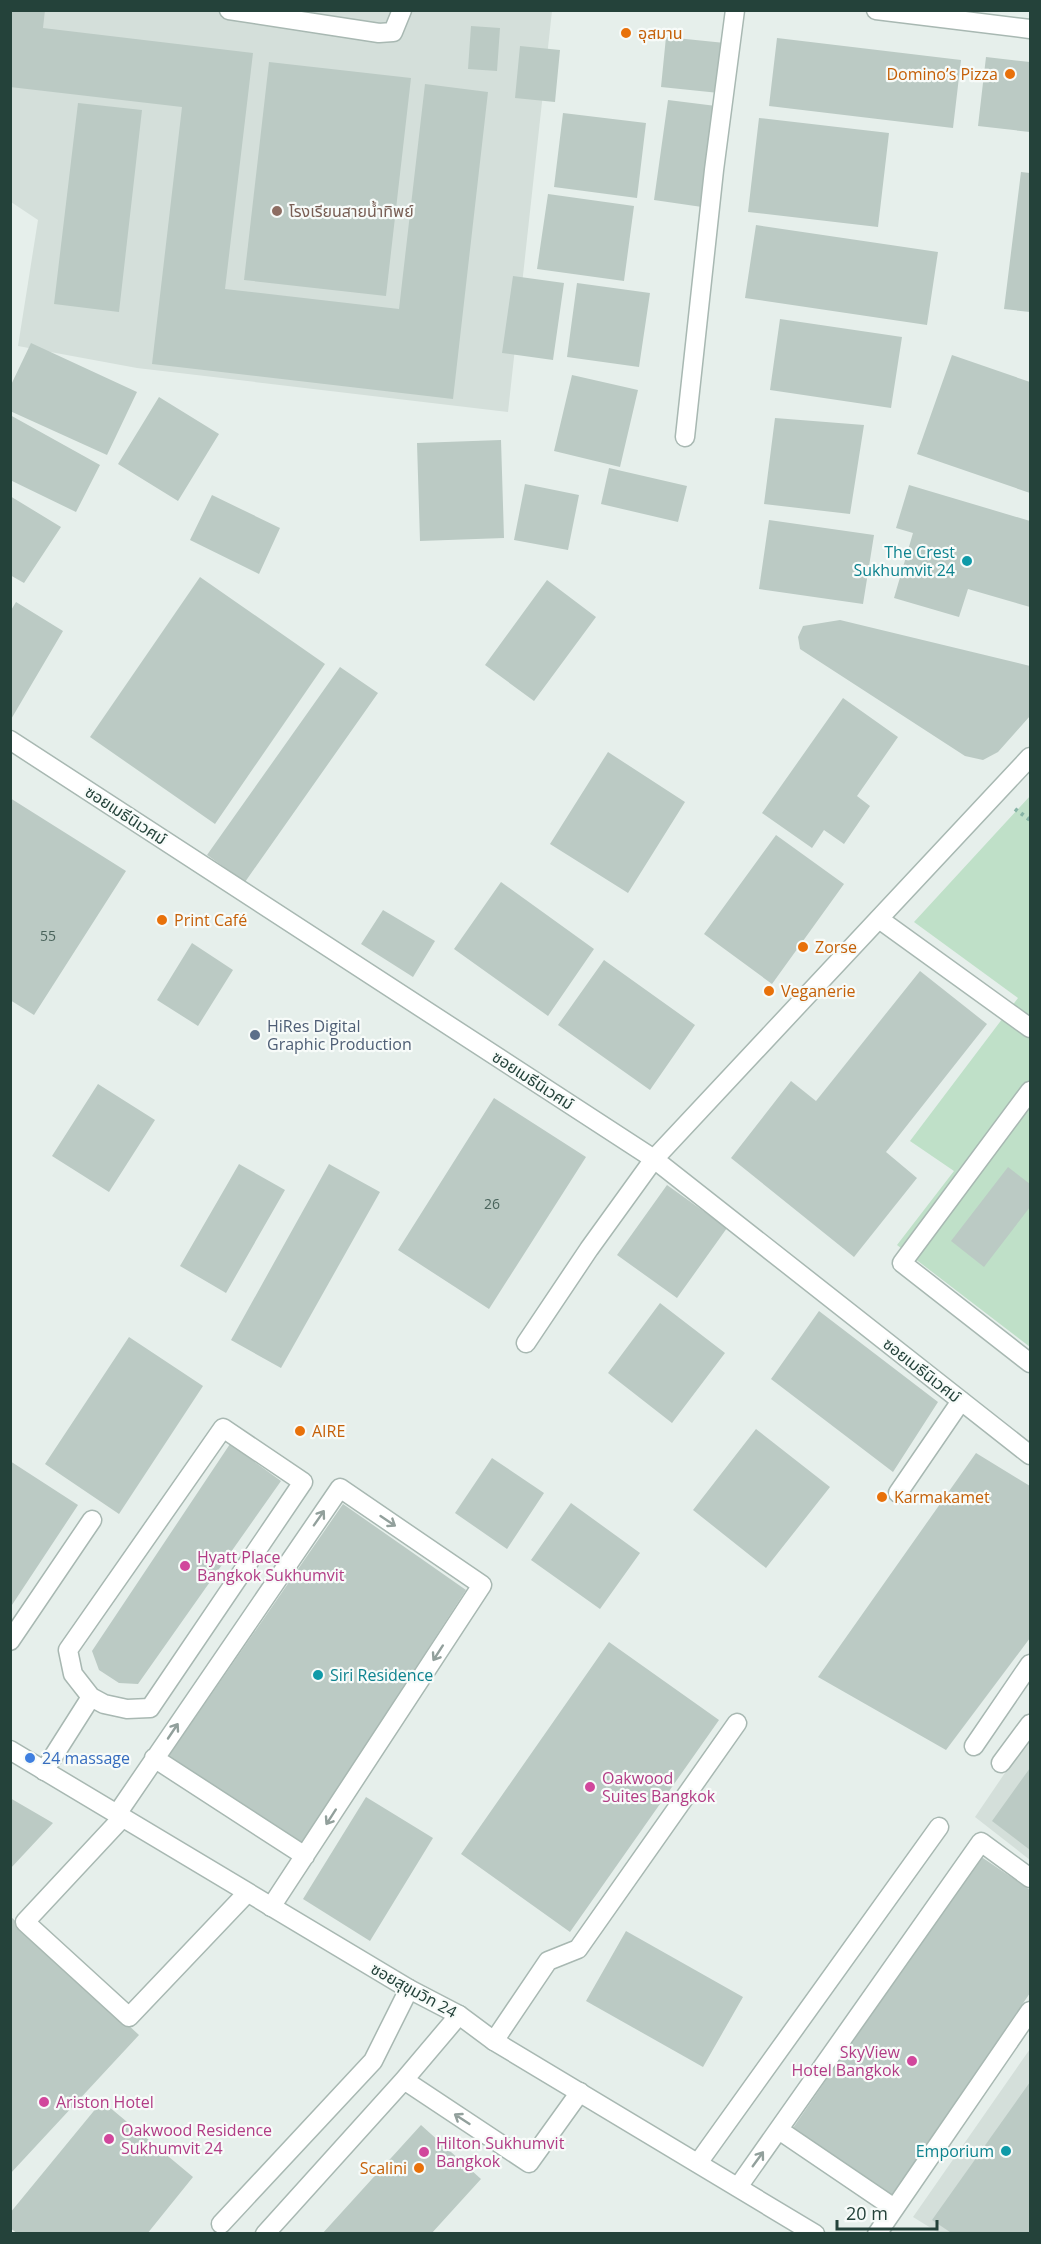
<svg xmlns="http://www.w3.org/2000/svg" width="1041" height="2244" viewBox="0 0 1041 2244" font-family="'Open Sans','Noto Sans Thai',sans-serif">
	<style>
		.built { fill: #d4dfda }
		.green { fill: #bfe0c8 }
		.building { fill: #bbcac4 }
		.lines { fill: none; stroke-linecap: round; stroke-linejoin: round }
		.service-casing { stroke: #a8b8b2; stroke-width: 21 }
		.minor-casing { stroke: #a8b8b2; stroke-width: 21 }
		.tertiary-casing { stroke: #a8b8b2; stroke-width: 21 }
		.path { stroke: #86b3a5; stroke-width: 4; stroke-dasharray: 3 4.5; stroke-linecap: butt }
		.service { stroke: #fff; stroke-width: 18 }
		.minor { stroke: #fff; stroke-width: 18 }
		.tertiary { stroke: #fff; stroke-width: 18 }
		.oneway { stroke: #92a09c }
		.food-dot { fill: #e8710a; stroke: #f7fbf9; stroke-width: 2 }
		.education-dot { fill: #8d6e63; stroke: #f7fbf9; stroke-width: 2 }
		.culture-dot { fill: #0f9aa8; stroke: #f7fbf9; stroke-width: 2 }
		.service-dot { fill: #5c6f8a; stroke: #f7fbf9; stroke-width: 2 }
		.hotel-dot { fill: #d1479c; stroke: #f7fbf9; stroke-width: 2 }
		.shop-dot { fill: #3f7fe0; stroke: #f7fbf9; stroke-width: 2 }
		.labels { text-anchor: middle; stroke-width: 4.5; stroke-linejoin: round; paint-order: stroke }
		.number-label { font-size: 14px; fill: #4a645c }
		.food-label { font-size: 16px; fill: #c56008; stroke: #f7fbf9; text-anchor: start }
		.education-label { font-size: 16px; fill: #785e54; stroke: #f7fbf9; text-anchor: start }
		.culture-label { font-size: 16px; fill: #0d838f; stroke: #f7fbf9; text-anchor: end }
		.street-label { font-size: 16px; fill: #24423a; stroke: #f7fbf9 }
		.service-label { font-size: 16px; fill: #4e5e75; stroke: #f7fbf9; text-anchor: start }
		.hotel-label { font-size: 16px; fill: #b23c85; stroke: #f7fbf9; text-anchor: start }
		.shop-label { font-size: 16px; fill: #366cbe; stroke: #f7fbf9; text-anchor: start }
	</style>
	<rect width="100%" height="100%" fill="#e6efeb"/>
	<path class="built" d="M10,11H552L508,412L137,368L18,346L38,220L11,202Z
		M1030,1736V1860L975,1817Z
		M1030,2049V2233H939L913,2217Z"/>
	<path class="green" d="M1030,796V1347L897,1245L954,1171L910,1141L1018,998L914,922Z"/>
	<path class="building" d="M10,10H45L43,28L253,53L225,289L399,309L425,84L488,92L453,399L152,364L182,107L10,87Z
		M471,26L500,28L497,71L468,69Z
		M666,37L725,43L719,93L661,87Z
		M777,38L961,60L953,128L769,106Z
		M520,46L560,50L555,102L515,98Z
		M986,57L1030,62V132L978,126Z
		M269,62L411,78L386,296L244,280Z
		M668,100L716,106L702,207L654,200Z
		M78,103L142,110L119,312L54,304Z
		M563,113L646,123L637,198L554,187Z
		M759,118L889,133L878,227L748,212Z
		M1021,172L1030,173V312L1004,309Z
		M548,194L634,206L624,281L537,269Z
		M756,225L938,252L927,325L745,298Z
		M513,276L564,283L553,360L502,353Z
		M577,283L650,293L639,367L567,357Z
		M780,319L902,337L891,408L770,390Z
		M31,343L137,392L107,455L10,411V387Z
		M952,355L1030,382V493L917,454Z
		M572,375L638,390L620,467L554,451Z
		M159,397L219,434L178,501L118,464Z
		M10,415L100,465L76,512L10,480Z
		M775,418L864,425L850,514L764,504Z
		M501,440L504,538L420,541L417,443Z
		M609,468L687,486L678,522L601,504Z
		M525,484L579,495L568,550L514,540Z
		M909,485L1030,521V607L968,589L959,617L894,598L913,533L896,528Z
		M212,495L280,528L259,574L190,540Z
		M10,496L61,527L24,583L10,575Z
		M769,520L874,535L863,604L759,589Z
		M200,577L325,664L215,824L90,737Z
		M547,580L596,617L534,701L485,665Z
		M16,602L63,631L10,721V612Z
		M840,620L1030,666V716L998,752L983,760L965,756L800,649L798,637L803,626Z
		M340,667L378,693L245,882L207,855Z
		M843,698L898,737L857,796L870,806L844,844L824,830L812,848L762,813Z
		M608,752L685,802L628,893L550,844Z
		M10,798L126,871L34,1015L10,1000Z
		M776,835L844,884L772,984L704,934Z
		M501,882L594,949L548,1016L454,949Z
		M383,910L435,941L413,977L361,944Z
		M192,943L233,970L198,1026L157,1000Z
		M604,960L695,1025L650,1090L558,1025Z
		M920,971L987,1024L886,1152L917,1178L854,1257L731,1158L791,1081L816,1101Z
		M98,1084L155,1120L109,1192L52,1156Z
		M494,1098L586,1157L489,1309L398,1250Z
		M239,1164L285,1190L226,1293L180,1266Z
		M329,1164L380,1192L281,1368L231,1340Z
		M1008,1167L1030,1184V1207L984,1267L951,1241Z
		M667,1185L727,1228L677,1298L617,1255Z
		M660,1303L725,1353L672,1423L608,1373Z
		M819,1311L938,1402L893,1472L771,1379Z
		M129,1337L203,1386L119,1514L45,1464Z
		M756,1429L830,1487L766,1568L693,1510Z
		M230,1444L281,1481L138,1684L119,1683L99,1670L92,1651Z
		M976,1453L1030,1486V1638L946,1750L818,1677Z
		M492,1458L544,1493L507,1549L455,1513Z
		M10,1461L78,1505L10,1608Z
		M571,1503L640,1553L600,1609L531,1560Z
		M343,1504L466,1590L301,1845L166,1760Z
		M609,1642L719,1720L570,1932L461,1854Z
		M1030,1768V1850L992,1821Z
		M366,1797L433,1838L370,1941L303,1899Z
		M10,1798L53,1823L10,1869Z
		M980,1856L1030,1890V1993L892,2198L793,2128Z
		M10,1916L139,2035L10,2174Z
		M626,1931L743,1997L703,2067L586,2001Z
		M1030,2082V2234H953L932,2220Z
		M102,2101L193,2177L147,2234H18L10,2228V2213Z
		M421,2125L481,2179L431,2234H322Z"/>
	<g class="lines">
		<defs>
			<path id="service" d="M229,10L379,33L393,32L402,10
				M879,919L1030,1028
				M1030,1091L902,1263L1030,1363
				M526,1343L589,1249L654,1159
				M223,1428L303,1482L150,1708L127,1709L104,1704L91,1697L73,1674L68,1650Z
				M898,1493L961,1401
				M10,1641L92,1520
				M974,1746L1030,1664
				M154,1758L305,1856
				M1001,1763L1030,1724
				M44,1771L91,1697
				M117,1814L340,1488L482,1585L271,1907
				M122,1818L25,1922L129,2017L247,1893
				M459,2015L404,2080L529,2163L580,2092
				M494,2041L548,1961L578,1949L737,1723
				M779,2130L894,2208
				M698,2163L939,1827
				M738,2187L981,1842L1030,1878
				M221,2224L373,2061L409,1989
				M265,2234L404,2080
				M877,2234L1030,2011"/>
			<path id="minor" d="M876,10L1030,29
				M685,437L714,170L735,10
				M10,740L654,1159L1030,1455
				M654,1159L1030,757"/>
			<path id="tertiary" d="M10,1750L409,1989L459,2015L494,2041L815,2234"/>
		</defs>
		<use href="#service" class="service-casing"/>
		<use href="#minor" class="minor-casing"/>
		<use href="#tertiary" class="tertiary-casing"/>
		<path class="path" d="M1015,809L1030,820"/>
		<use href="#service" class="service"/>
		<use href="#minor" class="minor"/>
		<use href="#tertiary" class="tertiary"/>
	</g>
	<defs><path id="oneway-shaft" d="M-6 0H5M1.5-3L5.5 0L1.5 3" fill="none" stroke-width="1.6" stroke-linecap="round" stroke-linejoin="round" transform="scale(1.5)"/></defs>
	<g class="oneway">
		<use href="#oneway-shaft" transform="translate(319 1518) rotate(-55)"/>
		<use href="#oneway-shaft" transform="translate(388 1521) rotate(34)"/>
		<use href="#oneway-shaft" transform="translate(438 1653) rotate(123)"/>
		<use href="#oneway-shaft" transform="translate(173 1731) rotate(-56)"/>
		<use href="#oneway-shaft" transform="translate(331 1817) rotate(123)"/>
		<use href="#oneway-shaft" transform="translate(462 2119) rotate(-147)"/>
		<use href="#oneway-shaft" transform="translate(758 2159) rotate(-54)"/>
	</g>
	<g class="food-dot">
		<circle cx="626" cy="33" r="6"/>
		<circle cx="1010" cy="74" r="6"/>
		<circle cx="162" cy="920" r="6"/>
		<circle cx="803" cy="947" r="6"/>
		<circle cx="769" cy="991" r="6"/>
		<circle cx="300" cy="1431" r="6"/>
		<circle cx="882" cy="1497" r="6"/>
		<circle cx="419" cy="2168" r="6"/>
	</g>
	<circle class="education-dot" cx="277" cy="211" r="6"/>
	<g class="culture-dot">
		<circle cx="967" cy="561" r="6"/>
		<circle cx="318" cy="1675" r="6"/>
		<circle cx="1006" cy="2151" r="6"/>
	</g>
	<circle class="service-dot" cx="255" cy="1035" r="6"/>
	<g class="hotel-dot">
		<circle cx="185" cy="1566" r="6"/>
		<circle cx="590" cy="1787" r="6"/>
		<circle cx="912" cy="2061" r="6"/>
		<circle cx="44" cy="2102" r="6"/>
		<circle cx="109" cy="2139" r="6"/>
		<circle cx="424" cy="2152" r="6"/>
	</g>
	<circle class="shop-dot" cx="30" cy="1758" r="6"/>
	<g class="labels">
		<g class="number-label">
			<text x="48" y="941">55</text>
			<text x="492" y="1209">26</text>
		</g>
		<g class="food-label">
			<text x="638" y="39">อุสมาน</text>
			<text x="998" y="80" text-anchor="end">Domino’s Pizza</text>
			<text x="174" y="926">Print Café</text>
			<text x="815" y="953">Zorse</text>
			<text x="781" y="997">Veganerie</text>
			<text x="312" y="1437">AIRE</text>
			<text x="894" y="1503">Karmakamet</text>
			<text x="407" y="2174" text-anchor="end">Scalini</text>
		</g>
		<g class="education-label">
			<text x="289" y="217">โรงเรียนสายน้ำทิพย์</text>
		</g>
		<g class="culture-label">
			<text x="955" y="558">The Crest<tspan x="955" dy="18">Sukhumvit 24</tspan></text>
			<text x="330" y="1681" text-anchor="start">Siri Residence</text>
			<text x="994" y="2157">Emporium</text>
		</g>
		<g class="street-label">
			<text transform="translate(126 815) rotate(33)" y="6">ซอยเมธีนิเวศม์</text>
			<text transform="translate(533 1080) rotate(33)" y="6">ซอยเมธีนิเวศม์</text>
			<text transform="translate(922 1370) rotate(38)" y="6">ซอยเมธีนิเวศม์</text>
			<text transform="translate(414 1990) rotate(29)" y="6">ซอยสุขุมวิท 24</text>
		</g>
		<g class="service-label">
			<text x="267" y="1032">HiRes Digital<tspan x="267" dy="18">Graphic Production</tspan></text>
		</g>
		<g class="hotel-label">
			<text x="197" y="1563">Hyatt Place<tspan x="197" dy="18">Bangkok Sukhumvit</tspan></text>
			<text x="602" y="1784">Oakwood<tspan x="602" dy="18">Suites Bangkok</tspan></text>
			<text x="900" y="2058" text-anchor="end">SkyView<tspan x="900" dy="18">Hotel Bangkok</tspan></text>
			<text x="56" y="2108">Ariston Hotel</text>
			<text x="121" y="2136">Oakwood Residence<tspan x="121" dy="18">Sukhumvit 24</tspan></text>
			<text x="436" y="2149">Hilton Sukhumvit<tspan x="436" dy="18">Bangkok</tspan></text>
		</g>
		<g class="shop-label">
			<text x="42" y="1764">24 massage</text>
		</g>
	</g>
	<rect width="1041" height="2244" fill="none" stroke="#24423a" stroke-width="24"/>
	<path d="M837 2220v9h100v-9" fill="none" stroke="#24423a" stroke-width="3"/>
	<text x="846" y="2220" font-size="18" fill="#24423a" stroke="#f7fbf9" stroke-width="4.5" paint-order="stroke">20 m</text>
</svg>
